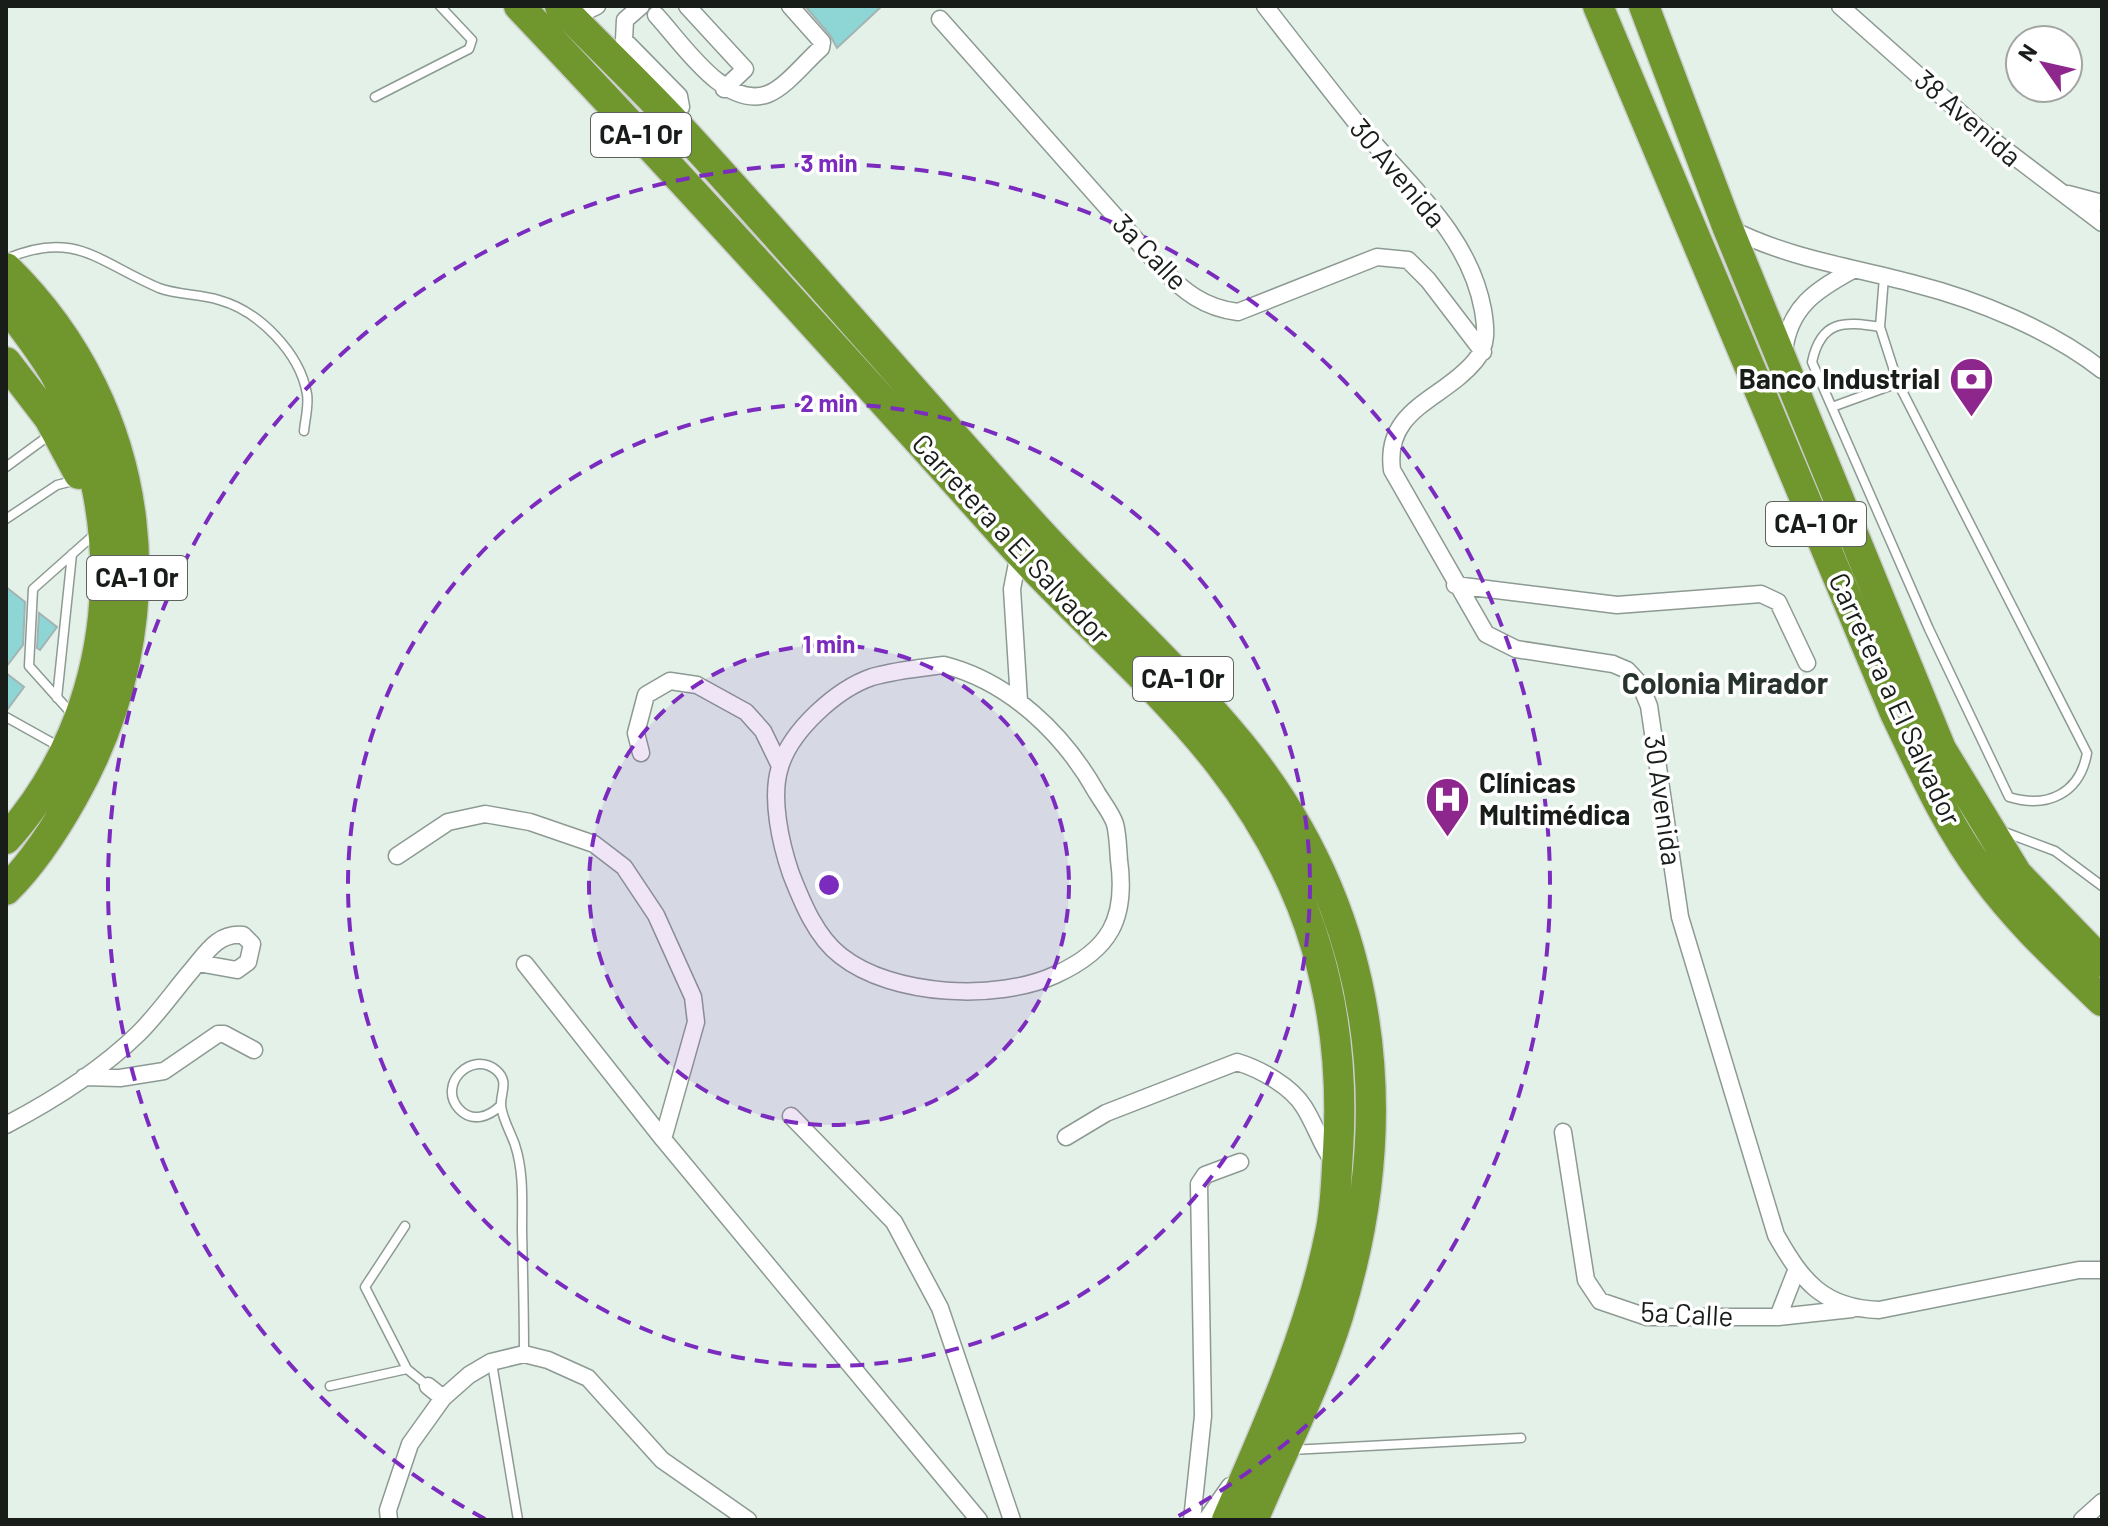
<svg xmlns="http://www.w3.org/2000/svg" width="2108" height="1526" viewBox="0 0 2108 1526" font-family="Barlow,sans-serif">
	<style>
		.building { fill: #8dd6d5; stroke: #a3b3b2; stroke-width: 2 }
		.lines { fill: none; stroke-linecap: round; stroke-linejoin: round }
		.lane-casing { stroke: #8d9a93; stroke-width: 11 }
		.street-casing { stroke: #8d9a93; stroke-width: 19 }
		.highway-casing { stroke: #cccdcd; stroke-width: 33 }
		.lane { stroke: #fff; stroke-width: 8 }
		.street { stroke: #fff; stroke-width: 16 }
		.highway { stroke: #6f972e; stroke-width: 30 }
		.ring { fill: none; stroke: #7b2cbf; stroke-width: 4; stroke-dasharray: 14 10 }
		.labels { text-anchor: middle; stroke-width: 7; stroke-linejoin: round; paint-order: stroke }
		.shield { fill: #fff; stroke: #5d615f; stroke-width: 2 }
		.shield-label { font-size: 26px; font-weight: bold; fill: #181d1a }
		.street-label { font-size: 28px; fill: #181d1a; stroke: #fff }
		.poi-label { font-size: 28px; font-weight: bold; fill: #181d1a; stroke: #fff; text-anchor: end }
		.neighbourhood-label { font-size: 30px; font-weight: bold; fill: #28332d; stroke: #fff }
		.centre { fill: #7b2cbf; stroke: #fff; stroke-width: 4 }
		.ring-label { font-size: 24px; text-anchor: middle; font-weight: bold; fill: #7b2cbf; stroke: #fff; stroke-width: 7; stroke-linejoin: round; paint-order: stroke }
	</style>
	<rect width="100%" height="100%" fill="#e3f1e9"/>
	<path class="building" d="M805,6H882L837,48L830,35Z
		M6,587L25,602L23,645L6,667Z
		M39,613L57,627L40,650L37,648Z
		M6,673L24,687L7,710H6Z"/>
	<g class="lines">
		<defs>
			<path id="lane" d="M375,97L469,49L472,40L440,6
				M6,259C75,229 98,262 159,288C178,295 200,294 219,300C259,311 300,353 307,394C309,405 305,420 304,431
				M1880,327C1844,321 1821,320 1812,362L1929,629L2009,797C2048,809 2080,793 2087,753L1898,383L1880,327L1884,277
				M1832,407L1898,383
				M6,467L51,434
				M6,519L57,485L77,480
				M57,698L72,554
				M72,714L29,666L33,589L96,533
				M6,717L58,746
				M1999,830L2055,851L2102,886
				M501,1105C489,1117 472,1123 459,1109C437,1085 471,1050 496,1070C509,1081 501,1091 501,1104C501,1116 511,1133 515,1145C524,1172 522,1202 522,1230C523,1271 524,1312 524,1353
				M405,1226L365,1287L407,1369L428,1386
				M492,1363L518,1520
				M330,1386L407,1369
				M1291,1450L1521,1438"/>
			<path id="street" d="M641,6L625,20L624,40L679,96L681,107L671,118
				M687,6L745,69L724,89
				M1265,6C1296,46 1327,86 1359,126C1406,183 1469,233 1483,310C1486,328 1488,346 1475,361C1443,400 1384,408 1392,470L1486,634L1516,649L1613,664L1627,670L1640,684L1649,706L1680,917L1776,1235C1802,1281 1823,1308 1879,1310L2079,1270H2102
				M1840,6L1982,132L2102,223
				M656,15C682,43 725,110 768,94C786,87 806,61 821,48L822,42L790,6
				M572,18L597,6
				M940,19L1160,267C1183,291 1204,308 1238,312L1377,257L1408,260L1428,280L1483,352
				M2068,194L2102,203
				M1729,228C1787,258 1852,267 1915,284C1978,300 2051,330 2102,370
				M1784,352C1789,307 1816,290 1853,270
				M1019,553L1012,589L1019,701
				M1455,585L1617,605L1761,594L1778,602L1807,663
				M944,665C1010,682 1064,734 1097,793C1103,803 1112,814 1115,824C1118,835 1118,849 1119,860C1127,919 1110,950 1055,975C998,1001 893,997 841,956C816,937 802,902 791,874C781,845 770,798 780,767C791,730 837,689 872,677C896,670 920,668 944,665Z
				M641,753L636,733L646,695L670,681L697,685L746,712L763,731L780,766
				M397,856L448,822L485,814L530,822L594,844L624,867L656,915L693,997L696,1022L663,1139
				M525,964L663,1139L979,1520
				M84,1077L120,1078L164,1071L218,1034H224L254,1050
				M791,1116L894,1222L940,1308L1012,1520
				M6,1125C52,1101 101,1070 139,1033C158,1014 174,991 191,971C207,952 217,933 243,935L252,944L248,962L237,970L198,963
				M1563,1132L1586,1280L1600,1301L1647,1317H1778L1852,1309
				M1066,1137L1106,1113L1237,1062C1260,1069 1291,1086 1304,1107C1316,1126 1321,1145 1334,1163
				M1778,1317L1796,1271
				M428,1386L443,1398
				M389,1520L388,1510L410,1444L443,1398L469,1375L491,1362L524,1354L548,1360L588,1378L662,1460L748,1520
				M1192,1520L1203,1416L1199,1184L1205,1175L1240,1162
				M1206,1520L1230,1486
				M2082,1520L2102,1502"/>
			<path id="highway" d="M519,6C684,180 845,358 1005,537C1074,614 1156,682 1220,764C1310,880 1347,1006 1338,1151C1336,1179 1336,1208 1330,1234C1310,1333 1267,1428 1227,1520
				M560,6C598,46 639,84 676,124C795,253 908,386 1025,516C1094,594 1174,663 1240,744C1376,911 1401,1113 1338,1316C1316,1386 1281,1453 1253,1520
				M1598,6L1895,713C1922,769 1947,826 1984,875C2018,922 2061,961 2102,1001
				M1644,6L1727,226L1941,749L2017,874L2102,962
				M6,268C152,411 172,623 73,797C54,831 34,862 6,890
				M6,305C23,327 41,350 55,374C136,521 119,714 6,839
				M6,362L49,418L79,474"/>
		</defs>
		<use href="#lane" class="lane-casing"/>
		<use href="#street" class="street-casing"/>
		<use href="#highway" class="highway-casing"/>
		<use href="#lane" class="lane"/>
		<use href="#street" class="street"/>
		<use href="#highway" class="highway"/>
	</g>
	<circle cx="829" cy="885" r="240" fill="#7b2cbf" fill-opacity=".12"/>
	<g class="ring">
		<circle cx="829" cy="885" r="240"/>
		<circle cx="829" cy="885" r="481"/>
		<path d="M485 1519A721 721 0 1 1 1173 1519"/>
	</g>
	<defs>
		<symbol id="bank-pin" viewBox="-11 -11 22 30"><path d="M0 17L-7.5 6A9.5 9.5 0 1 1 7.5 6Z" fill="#8e278d" stroke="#fff"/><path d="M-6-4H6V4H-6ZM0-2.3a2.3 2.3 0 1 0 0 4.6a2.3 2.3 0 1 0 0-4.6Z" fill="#fff"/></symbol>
		<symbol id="hospital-pin" viewBox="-11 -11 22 30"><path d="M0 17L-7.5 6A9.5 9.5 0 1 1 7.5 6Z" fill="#8e278d" stroke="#fff"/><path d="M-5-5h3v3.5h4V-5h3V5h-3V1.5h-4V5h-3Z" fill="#fff"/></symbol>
	</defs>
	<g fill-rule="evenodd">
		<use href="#bank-pin" x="1946" y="354" width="51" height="69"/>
		<use href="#hospital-pin" x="1422" y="774" width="51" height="69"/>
	</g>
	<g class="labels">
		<g class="shield">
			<rect x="591" y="113" width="100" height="44" rx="6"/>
			<rect x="1766" y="502" width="100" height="44" rx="6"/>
			<rect x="87" y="556" width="100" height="44" rx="6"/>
			<rect x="1133" y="657" width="100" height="44" rx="6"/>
		</g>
		<g class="shield-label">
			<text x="641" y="144">CA-1 Or</text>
			<text x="1816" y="533">CA-1 Or</text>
			<text x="137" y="587">CA-1 Or</text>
			<text x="1183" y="688">CA-1 Or</text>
		</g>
		<g class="street-label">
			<text transform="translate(1968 118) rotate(41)" y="10">38 Avenida</text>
			<text transform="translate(1398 173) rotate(50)" y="10">30 Avenida</text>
			<text transform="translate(1150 252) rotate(46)" y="10">3a Calle</text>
			<text transform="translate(1011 539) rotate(47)" y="10">Carretera a El Salvador</text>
			<text transform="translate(1895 699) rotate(65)" y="10">Carretera a El Salvador</text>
			<text transform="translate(1663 800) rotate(82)" y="10">30 Avenida</text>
			<text transform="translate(1687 1314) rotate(3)" y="10">5a Calle</text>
		</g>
		<g class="poi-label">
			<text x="1940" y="389">Banco Industrial</text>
			<text x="1479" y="793" text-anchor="start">Clínicas<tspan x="1479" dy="32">Multimédica</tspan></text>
		</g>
		<g class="neighbourhood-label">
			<text x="1725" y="694">Colonia Mirador</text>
		</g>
	</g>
	<circle cx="829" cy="885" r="12" class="centre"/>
	<g class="ring-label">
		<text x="829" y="172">3 min</text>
		<text x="829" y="412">2 min</text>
		<text x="829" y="653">1 min</text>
	</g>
	<rect width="2108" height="1526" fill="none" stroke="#181d1a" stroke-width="16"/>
	<g transform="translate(2044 64) rotate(304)"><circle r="38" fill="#ffffff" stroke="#a3a5a3" stroke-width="2"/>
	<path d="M0-6L14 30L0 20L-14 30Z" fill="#8e278d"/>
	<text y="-12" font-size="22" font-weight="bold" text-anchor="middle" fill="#181d1a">N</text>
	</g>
</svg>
